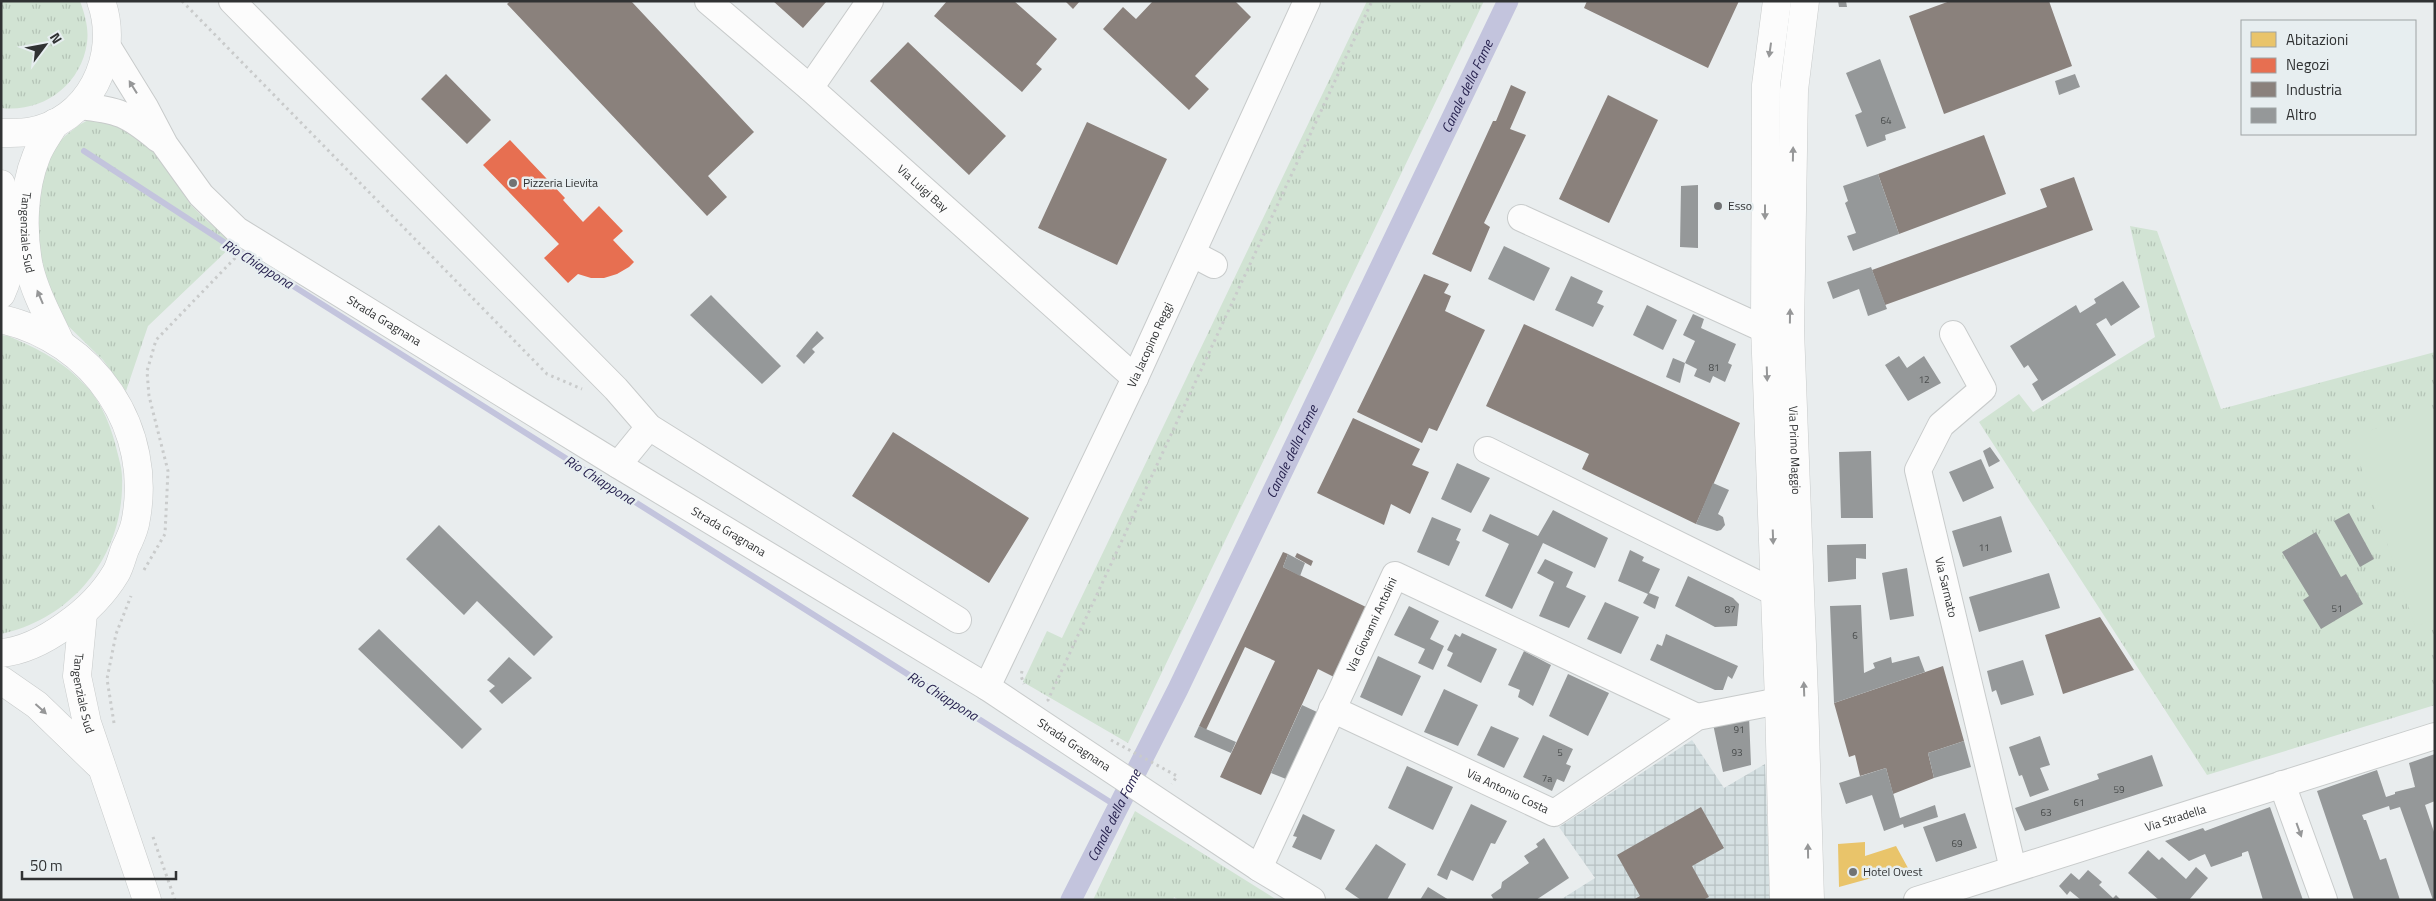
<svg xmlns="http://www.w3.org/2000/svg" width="2436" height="901" viewBox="0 0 2436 901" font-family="'Titillium Web',sans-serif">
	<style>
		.industrial { fill: url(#industrial-grid) }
		.grass { fill: url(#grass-tufts) }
		.park { fill: #d1e3d3 }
		.homes { fill: #e9c46a }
		.shops { fill: #e76f51 }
		.industry { fill: #8a817c }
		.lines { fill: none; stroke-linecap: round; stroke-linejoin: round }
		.stream { stroke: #c3c4dd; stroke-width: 6 }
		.canal { stroke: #c3c4dd; stroke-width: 21 }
		.building { fill: #959899 }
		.minor-casing { stroke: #c8cbcb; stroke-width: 28 }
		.major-casing { stroke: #c8cbcb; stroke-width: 29 }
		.path { stroke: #c9cbcb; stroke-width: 3; stroke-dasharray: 2.5 4; stroke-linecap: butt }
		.minor { stroke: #fcfcfc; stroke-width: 26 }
		.major { stroke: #fcfcfc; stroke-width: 28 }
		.oneway { fill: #969798 }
		.poi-dot { fill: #717374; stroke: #e7eef0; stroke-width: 2 }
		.labels { text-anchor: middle; stroke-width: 5; stroke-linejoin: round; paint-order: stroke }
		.number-label { font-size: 10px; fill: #494c4c }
		.poi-label { font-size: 12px; fill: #303233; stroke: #e7eef0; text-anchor: start }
		.street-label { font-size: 12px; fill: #303233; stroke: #e7eef0 }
		.water-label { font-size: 14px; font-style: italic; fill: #26214e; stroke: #e7eef0 }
	</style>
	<defs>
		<pattern id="industrial-grid" width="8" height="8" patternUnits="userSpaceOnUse" patternTransform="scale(1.25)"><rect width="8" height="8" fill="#d5e0e2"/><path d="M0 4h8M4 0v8" fill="none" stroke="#b7c1c2"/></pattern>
		<pattern id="grass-tufts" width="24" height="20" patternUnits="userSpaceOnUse" patternTransform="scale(1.25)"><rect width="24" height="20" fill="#d1e3d3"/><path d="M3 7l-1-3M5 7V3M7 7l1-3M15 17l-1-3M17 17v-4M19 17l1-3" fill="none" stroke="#b4c3b6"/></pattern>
	</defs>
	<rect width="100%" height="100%" fill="#e9edee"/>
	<path class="industrial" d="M1692,740L1724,788L1765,764L1770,900H1560L1595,878L1559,827Z"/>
	<path class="grass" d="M1,1H80C85,15 89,28 87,43C81,85 43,113 1,108Z
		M1367,1H1484L1128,743L1023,682L1047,631L1062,638Z
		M102,117L147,140L191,205L207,221L235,243L148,326L126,391L103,360L58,316L38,253V186L52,150L65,136L79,125L92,118Z
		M2130,226L2157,231L2221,409L2435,352V705L2207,775L1979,422L2019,394L2033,412L2155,337Z
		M1,335L8,336C40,350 62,360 87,387C102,403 112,429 117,451C119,459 122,469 122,477C125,553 75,618 1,634Z
		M1135,811L1277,900H1179L1174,897L1173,900H1093Z"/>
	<path class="park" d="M2435,409V620L2415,626L2351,437Z"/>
	<path class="homes" d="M1865,842V856L1896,846L1908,868L1839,887L1838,844Z"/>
	<path class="shops" d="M510,140L565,198L563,200L583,222L599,206L623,231L613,240L634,262L629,267L617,274L604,278H591L578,274L568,283L544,258L559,244L483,165Z"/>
	<path class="industry" d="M510,1H631L754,132L708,176L727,197L707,216L507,4Z
		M773,1H827L803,28Z
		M947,1H1014L1057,39L1036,64L1042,69L1022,92L934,16Z
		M1065,1H1080L1073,9Z
		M1153,1H1235L1251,17L1195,76L1209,89L1189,110L1103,29L1123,7L1136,19Z
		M1587,1H1739L1708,68L1584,8Z
		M1950,1H2049L2072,66L1944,114L1909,16Z
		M908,42L1006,136L969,175L870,81Z
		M446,74L491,120L467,144L421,99Z
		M1511,85L1526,92L1510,129L1526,135L1484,223L1490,227L1471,272L1432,254L1493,121H1496Z
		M1608,95L1658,120L1609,223L1559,199Z
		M1087,122L1167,159L1117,265L1038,228Z
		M1984,135L2006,194L1899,234L1878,174Z
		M2074,177L2093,230L1885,305L1872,270L2047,207L2040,189Z
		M1424,274L1449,284L1444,293L1451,296L1445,311L1485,330L1437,431L1429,428L1422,443L1357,412Z
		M1524,324L1740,423L1696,524L1582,469L1589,454L1486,406Z
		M1353,418L1420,449L1412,465L1429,472L1410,514L1391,504L1384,525L1317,493Z
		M893,432L1029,518L989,583L852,496Z
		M1283,552L1288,554L1283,567L1366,607L1334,677L1318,669L1261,795L1220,777L1275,661L1245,647L1206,730L1199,726Z
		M1297,553L1313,561L1311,566L1295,557Z
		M2100,617L2134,670L2063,694L2045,635Z
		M1943,666L1964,741L1928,753L1934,778L1893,794L1886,768L1860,776L1855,755L1849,757L1834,703Z
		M1701,807L1724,848L1692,866L1709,897L1703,900H1633L1640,896L1617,855Z"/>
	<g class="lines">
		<path class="stream" d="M84,151L233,248L1118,807"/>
		<path class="canal" id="s1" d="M1071,900L1178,689L1508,1"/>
	</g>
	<path class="building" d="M1838,1H1846L1847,7H1839Z
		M1880,59L1906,128L1885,135L1886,140L1867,147L1855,115L1862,112L1846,73Z
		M2075,74L2080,87L2059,95L2055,81Z
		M1878,174L1899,234L1853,251L1847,236L1856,233L1845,203L1848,201L1843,186Z
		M1698,185V248L1680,247L1681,186Z
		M1504,246L1550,268L1534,301L1488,279Z
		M1871,267L1887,309L1868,316L1859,289L1833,299L1827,282Z
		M1571,276L1603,291L1597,303L1604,306L1593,327L1555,310Z
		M2123,281L2140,307L2111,326L2106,318L2096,324L2116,355L2042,401L2032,384L2038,380L2028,365L2024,368L2010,346L2076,305L2080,313L2096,303L2094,299Z
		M711,295L781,366L762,384L690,315Z
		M1647,305L1677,320L1663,350L1633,335Z
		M1693,314L1704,319L1701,328L1736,344L1728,363L1732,365L1725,382L1713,376L1710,383L1694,376L1697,369L1685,363L1695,341L1683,335Z
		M817,331L824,338L812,349L815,352L804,364L796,356Z
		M1899,356L1907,368L1924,356L1941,383L1908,401L1885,365Z
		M1673,358L1685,363L1680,383L1666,377Z
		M1990,447L2000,461L1989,467L1983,451Z
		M1871,451L1873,518H1841L1839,452Z
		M1981,459L1994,488L1963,502L1949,472Z
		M1457,463L1490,478L1471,513L1441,499Z
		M1713,483L1729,490L1718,514L1723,517L1725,525L1721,530L1717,531L1696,524Z
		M1553,510L1608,538L1595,568L1543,543L1512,609L1485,596L1509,544L1482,531L1490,514L1538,536Z
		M2349,513L2374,559L2360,567L2334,521Z
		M2001,516L2012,552L1963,567L1952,531Z
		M1432,517L1461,529L1456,540L1460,542L1449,566L1417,552Z
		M439,525L553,637L534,656L477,601L464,615L406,559Z
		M2316,532L2341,577L2346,574L2363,604L2321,629L2303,600L2309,596L2282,552Z
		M1866,544V559L1856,558V579L1828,582L1827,545Z
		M1630,550L1644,557L1642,561L1660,569L1649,593L1659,597L1655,609L1643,603L1648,594L1618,581Z
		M1288,554L1305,563L1300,576L1283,567Z
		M1545,559L1573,572L1566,587L1586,596L1569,628L1539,616L1554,582L1537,573Z
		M1907,568L1914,616L1890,620L1882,573Z
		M2049,573L2060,608L1979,632L1969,597Z
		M1688,576L1733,598L1739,604L1737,626L1715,627L1675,606Z
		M1605,602L1639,617L1621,654L1587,639Z
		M1861,605L1864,673L1875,668L1873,663L1891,657L1892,663L1919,656L1925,672L1834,703L1830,606Z
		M1409,606L1439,621L1430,639L1444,646L1433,670L1418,663L1425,649L1394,635Z
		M379,629L482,729L462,749L358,649Z
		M1462,633L1497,649L1481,683L1447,666L1453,653L1447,650L1455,634L1460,637Z
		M1666,634L1738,666L1732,679L1728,676L1723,690H1715L1650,660L1657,644L1662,646Z
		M1524,651L1551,665L1533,706L1518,697L1520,690L1508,685Z
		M1378,656L1421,676L1402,716L1360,697Z
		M509,657L532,678L502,704L489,691L495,686L487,680Z
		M2023,660L2034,695L2001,705L1996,690L1992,692L1987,671Z
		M1568,674L1609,693L1588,736L1549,716Z
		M1444,689L1478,705L1458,746L1424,732Z
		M1302,705L1317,712L1286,779L1271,773Z
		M1749,716L1751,765L1723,772L1713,724Z
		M1199,726L1236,742L1231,753L1194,737Z
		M1491,726L1519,738L1504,768L1477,755Z
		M1543,735L1573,749L1566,764L1571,766L1564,782L1557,779L1552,791L1523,777Z
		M2040,736L2050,765L2040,768L2049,790L2030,797L2022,775L2019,776L2009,747Z
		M1964,741L1971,767L1934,778L1928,753Z
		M2435,754V801L2425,805L2435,835V900H2433L2400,807L2390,810L2389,806L2362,815L2364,820H2366L2380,860L2386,858L2400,900H2354L2317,791L2377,770L2386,797L2395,794V792L2415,787L2409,763Z
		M2152,755L2163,786L2025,831L2015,808L2099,779L2097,774Z
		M1407,766L1453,787L1433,830L1388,808Z
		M1886,768L1900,818L1935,805L1938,817L1904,828L1903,824L1884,831L1872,795L1846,804L1839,783Z
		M1471,804L1507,821L1495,844L1491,843L1473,881L1451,870L1447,880L1437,875Z
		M2270,807L2303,900H2263L2248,851L2242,853V856L2211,867L2205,854L2189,861L2165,841L2203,828L2205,831Z
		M1965,813L1977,848L1936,862L1923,827Z
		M1303,814L1335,830L1321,860L1292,847L1297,837L1293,836Z
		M1544,838L1569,878L1536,900H1494L1491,895L1501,888L1502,882L1529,863L1524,856L1538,847L1536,844Z
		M1376,844L1406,864L1387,900H1361L1345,889Z
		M2148,850L2159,860L2162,857L2186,879L2196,867L2208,878L2189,900H2159L2128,873Z
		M2088,870L2102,882L2099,885L2113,898L2116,895L2121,900H2081L2070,891L2067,895L2059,886L2071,873L2079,880Z
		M1428,887L1449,900H1420Z"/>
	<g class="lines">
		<defs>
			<g id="minor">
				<path d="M232,1L616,389L649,427L958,620"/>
				<path id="s2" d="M708,1L810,88L1135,378"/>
				<path id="s3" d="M108,47L145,107L165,145L201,195L237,230L618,465L987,687L1259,868L1312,900"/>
				<path d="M810,88L870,1"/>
				<path d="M79,106C119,110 128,114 158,139"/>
				<path d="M1521,218L1766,330"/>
				<path d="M1193,254L1214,265"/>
				<path id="s4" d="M1953,334L1983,389L1941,425L1918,470L2013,869"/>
				<path d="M1487,450L1776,593"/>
				<path d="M618,465L649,427"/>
				<path id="s5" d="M987,687L1135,378L1307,1"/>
				<path id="s6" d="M1332,709L1554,813L1697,717L1779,701"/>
				<path d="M2282,784L2324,900"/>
				<path id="s7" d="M1259,868L1395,575L1697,717"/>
				<path id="s8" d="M1917,900L2435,736"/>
			</g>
			<g id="major">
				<path d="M1777,1L1766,85L1765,327L1779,701L1784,900"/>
				<path id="s9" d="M1805,1L1794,90L1790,330L1804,697L1810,900"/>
				<path id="s10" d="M55,123C49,134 40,145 36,157C23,189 22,233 29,267C35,293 49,318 60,342"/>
				<path d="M1,133C10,133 19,133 28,132C89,123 121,56 101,1"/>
				<path d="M1,184C12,221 18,258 1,294"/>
				<path d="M1,319C94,340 155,429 135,524C133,532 129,541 125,549C122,557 120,566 116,573C104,593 85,612 66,625C48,638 25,651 1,653"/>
				<path id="s11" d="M83,614L77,676L87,723L147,900"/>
				<path d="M1,680L37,705L98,764"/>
			</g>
		</defs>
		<use href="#minor" class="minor-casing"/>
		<use href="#major" class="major-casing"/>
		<path class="path" d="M182,1L547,374L582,389
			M144,570L165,534L168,471L149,396L147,371L156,340L237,256
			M1022,671L1021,676L1024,684
			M1049,701L1048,700L1372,1
			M114,723L107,679L116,634L131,596
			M1111,740L1177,776L1172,784
			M153,837L175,900"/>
		<use href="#minor" class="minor"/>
		<use href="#major" class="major"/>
	</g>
	<defs><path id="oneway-solid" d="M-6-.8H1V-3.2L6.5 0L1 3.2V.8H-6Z" transform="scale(1.25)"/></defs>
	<g class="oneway">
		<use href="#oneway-solid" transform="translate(1770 50) rotate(98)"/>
		<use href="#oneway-solid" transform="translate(133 87) rotate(-122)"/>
		<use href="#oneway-solid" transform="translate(1793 154) rotate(-89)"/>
		<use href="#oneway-solid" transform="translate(1765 212) rotate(90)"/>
		<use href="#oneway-solid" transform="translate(40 297) rotate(-113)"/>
		<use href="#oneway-solid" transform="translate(1790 316) rotate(-89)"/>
		<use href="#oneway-solid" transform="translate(1767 374) rotate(88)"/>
		<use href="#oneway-solid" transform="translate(1773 537) rotate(88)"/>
		<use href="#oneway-solid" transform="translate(1804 689) rotate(-92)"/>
		<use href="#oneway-solid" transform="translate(41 709) rotate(42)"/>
		<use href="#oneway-solid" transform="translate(2299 830) rotate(70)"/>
		<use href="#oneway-solid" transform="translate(1808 851) rotate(-91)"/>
	</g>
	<g class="poi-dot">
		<circle cx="513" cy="183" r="5"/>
		<circle cx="1718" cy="206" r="5"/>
		<circle cx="1853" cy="872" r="5"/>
	</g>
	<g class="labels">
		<g class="number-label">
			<text x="1886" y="124">64</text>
			<text x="1714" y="371">81</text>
			<text x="1924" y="383">12</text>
			<text x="1984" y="551">11</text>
			<text x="2337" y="612">51</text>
			<text x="1730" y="613">87</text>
			<text x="1855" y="639">6</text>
			<text x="1739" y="733">91</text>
			<text x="1560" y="756">5</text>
			<text x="1737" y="756">93</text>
			<text x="1547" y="782">7a</text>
			<text x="2119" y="793">59</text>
			<text x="2079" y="806">61</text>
			<text x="2046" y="816">63</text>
			<text x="1957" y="847">69</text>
		</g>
		<g class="poi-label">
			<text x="523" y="187">Pizzeria Lievita</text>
			<text x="1728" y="210">Esso</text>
			<text x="1863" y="876">Hotel Ovest</text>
		</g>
		<g class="street-label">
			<text dy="4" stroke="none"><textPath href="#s2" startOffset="285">Via Luigi Bay</textPath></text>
			<text dy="4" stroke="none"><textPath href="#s10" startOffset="116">Tangenziale Sud</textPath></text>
			<text dy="4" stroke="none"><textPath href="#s3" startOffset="398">Strada Gragnana</textPath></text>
			<text dy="4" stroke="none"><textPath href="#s5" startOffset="379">Via Jacopino Reggi</textPath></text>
			<text dy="4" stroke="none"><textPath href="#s9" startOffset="450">Via Primo Maggio</textPath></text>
			<text dy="4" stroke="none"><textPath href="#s3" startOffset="802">Strada Gragnana</textPath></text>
			<text dy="4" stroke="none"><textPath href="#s4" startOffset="289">Via Sarmato</textPath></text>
			<text dy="4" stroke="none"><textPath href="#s7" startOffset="268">Via Giovanni Antolini</textPath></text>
			<text dy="4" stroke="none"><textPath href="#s11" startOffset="80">Tangenziale Sud</textPath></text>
			<text dy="4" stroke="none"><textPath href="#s3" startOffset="1208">Strada Gragnana</textPath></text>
			<text dy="4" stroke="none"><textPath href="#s6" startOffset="194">Via Antonio Costa</textPath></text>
			<text dy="4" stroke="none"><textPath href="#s8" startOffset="271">Via Stradella</textPath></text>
		</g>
		<g class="water-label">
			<text dy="5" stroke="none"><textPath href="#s1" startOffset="905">Canale della Fame</textPath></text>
			<text transform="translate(258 264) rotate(32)" y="5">Rio Chiappona</text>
			<text dy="5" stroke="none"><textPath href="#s1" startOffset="500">Canale della Fame</textPath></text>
			<text transform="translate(600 480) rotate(32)" y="5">Rio Chiappona</text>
			<text transform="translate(943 696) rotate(32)" y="5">Rio Chiappona</text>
			<text dy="5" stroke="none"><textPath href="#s1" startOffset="95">Canale della Fame</textPath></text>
		</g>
	</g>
	<rect width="2436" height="901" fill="none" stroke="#303233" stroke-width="5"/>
	<rect x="2241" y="20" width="175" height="115" fill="#e7eef0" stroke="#9ea3a4"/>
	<rect x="2251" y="32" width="25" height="15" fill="#e9c46a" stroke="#9ea3a4"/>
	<text x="2286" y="45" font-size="15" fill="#303233">Abitazioni</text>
	<rect x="2251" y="58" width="25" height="15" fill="#e76f51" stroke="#9ea3a4"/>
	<text x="2286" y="70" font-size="15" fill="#303233">Negozi</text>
	<rect x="2251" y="82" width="25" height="15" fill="#8a817c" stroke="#9ea3a4"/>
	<text x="2286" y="95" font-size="15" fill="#303233">Industria</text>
	<rect x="2251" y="108" width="25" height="15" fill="#959899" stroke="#9ea3a4"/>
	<text x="2286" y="120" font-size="15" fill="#303233">Altro</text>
	<g transform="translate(45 45) rotate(58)" stroke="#e7eef0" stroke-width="4" paint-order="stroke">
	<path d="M0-4L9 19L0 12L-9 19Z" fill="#303233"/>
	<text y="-8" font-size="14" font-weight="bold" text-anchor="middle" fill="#303233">N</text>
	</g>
	<path d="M22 871v8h154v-8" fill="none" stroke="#303233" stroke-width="2.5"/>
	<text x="30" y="871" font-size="15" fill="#303233" stroke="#e7eef0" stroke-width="4" paint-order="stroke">50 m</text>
</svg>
